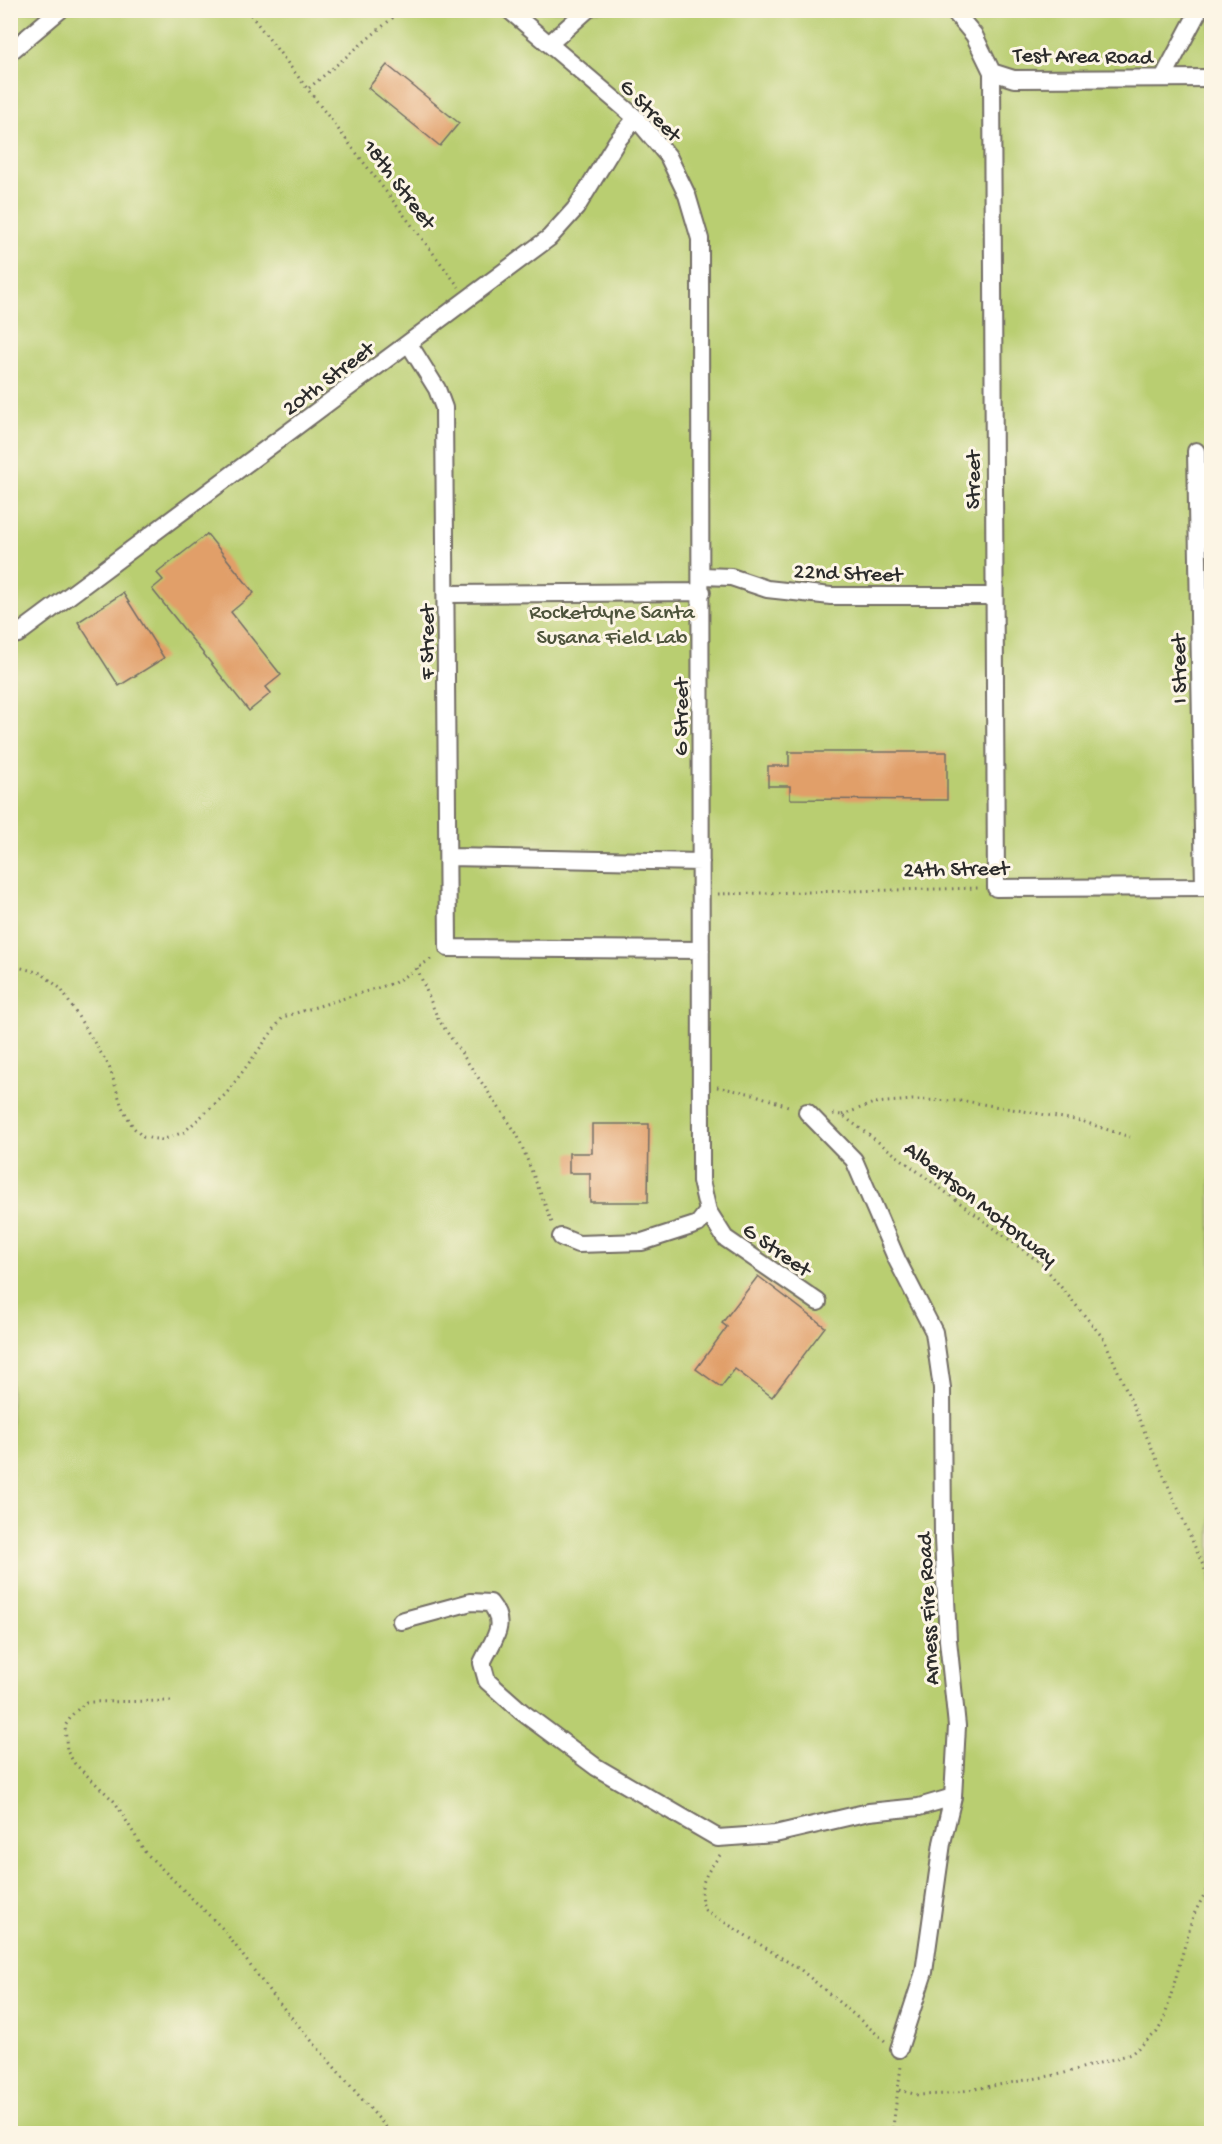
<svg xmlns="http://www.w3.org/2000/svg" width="1222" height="2144" viewBox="0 0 1222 2144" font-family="'Gochi Hand',sans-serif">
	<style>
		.green { fill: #b9ce71; stroke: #727c4e; stroke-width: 1.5 }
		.building { fill: #e19f69 }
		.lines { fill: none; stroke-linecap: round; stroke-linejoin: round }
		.minor-casing { stroke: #736d65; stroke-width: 20 }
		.path { stroke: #736d65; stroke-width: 3; stroke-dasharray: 1.5 4.5; stroke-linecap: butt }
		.minor { stroke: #fff; stroke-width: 16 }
		.labels { text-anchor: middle; stroke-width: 6; stroke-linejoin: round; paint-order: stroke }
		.street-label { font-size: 22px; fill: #2b2b2b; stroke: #fcf5e5 }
		.park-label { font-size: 22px; fill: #4e543c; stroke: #fcf5e5 }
	</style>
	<rect width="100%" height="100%" fill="#fcf5e5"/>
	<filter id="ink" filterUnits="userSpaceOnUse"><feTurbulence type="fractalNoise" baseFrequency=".0167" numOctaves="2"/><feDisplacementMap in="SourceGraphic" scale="12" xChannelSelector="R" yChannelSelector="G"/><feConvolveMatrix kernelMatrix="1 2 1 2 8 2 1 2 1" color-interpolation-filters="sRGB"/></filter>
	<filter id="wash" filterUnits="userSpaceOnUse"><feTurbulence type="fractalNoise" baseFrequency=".008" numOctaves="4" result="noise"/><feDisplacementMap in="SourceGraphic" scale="24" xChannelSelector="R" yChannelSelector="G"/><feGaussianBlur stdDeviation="1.35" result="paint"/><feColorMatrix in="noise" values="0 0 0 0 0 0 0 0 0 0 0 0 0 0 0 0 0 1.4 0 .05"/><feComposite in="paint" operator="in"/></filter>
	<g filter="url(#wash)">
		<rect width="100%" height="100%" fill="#f8e7d0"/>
		<path class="green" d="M10,11H1211V2133H11Z"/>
		<g id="blocks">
			<path class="building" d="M387,65L459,123L440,146L368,88Z
				M207,534L254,593L231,612L281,675L266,687L271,693L249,711L152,589L163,580L157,573Z
				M123,593L164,658L119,686L78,622Z
				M789,752H947V800L790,799V786H768V766H789Z
				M592,1124H649L648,1202H590V1173H569V1153H592Z
				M758,1276L825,1327L772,1397L735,1369L721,1387L696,1369L727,1327L722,1323Z"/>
		</g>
	</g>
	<g filter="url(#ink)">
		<use href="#blocks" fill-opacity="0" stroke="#736d65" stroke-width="1.5"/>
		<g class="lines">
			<defs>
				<path id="minor" d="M509,10L636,118L668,156L687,195L700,239L701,1181L708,1211L725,1238L818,1302
					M953,10L974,35L992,72L1014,79L1212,78
					M549,44L587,10
					M10,52L60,10
					M992,72L996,888L1212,887
					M1163,78L1199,10
					M409,344L437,389L444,408L448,948L701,950
					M1196,451L1204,887
					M702,576L731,577L767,589L831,596H994
					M447,594L702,592
					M10,636L18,634L549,238L576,208L617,141L636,118
					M448,857L701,862
					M807,1112L854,1160L897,1260L934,1332L942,1388L943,1539L948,1640L957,1726L953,1797L942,1843L924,1972L899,2049
					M561,1237L578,1244L642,1242L698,1224L708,1211
					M401,1621L471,1602L490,1603C509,1626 492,1640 482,1663L487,1681L522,1712L596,1767L718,1838L775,1834L869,1812L919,1807L953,1797"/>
			</defs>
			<use href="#minor" class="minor-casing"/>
			<path class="path" d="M247,10L459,287
				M309,88L402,10
				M718,894L981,888
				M10,965L41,973L61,989L109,1066L122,1107L133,1127L143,1137L162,1140L184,1132L226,1094L283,1017L394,983L434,957
				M417,968L438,1019L517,1134L553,1225
				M717,1087L753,1094L791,1107
				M833,1114L842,1115L1042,1264L1104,1339L1212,1586
				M842,1115L874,1103L913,1100L965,1101L1081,1121L1130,1137
				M171,1701L86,1702L73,1714L65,1726L67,1751L75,1764L115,1802L145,1852L223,1929L273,1996L392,2134
				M720,1855C707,1872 695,1888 705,1910L801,1970L885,2041
				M899,2090L918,2095L946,2094L1061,2074L1131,2054L1157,2032L1164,2020L1193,1916L1212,1880
				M892,2134L901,2066"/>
			<use href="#minor" class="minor"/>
		</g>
	</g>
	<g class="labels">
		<g class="street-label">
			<text transform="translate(1083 54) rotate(1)" y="8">Test Area Road</text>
			<text transform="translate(652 109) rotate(46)" y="8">G Street</text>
			<text transform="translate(401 183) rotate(53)" y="8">18th Street</text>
			<text transform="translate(327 377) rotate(-37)" y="8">20th Street</text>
			<text transform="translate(971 480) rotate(-90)" y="8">Street</text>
			<text transform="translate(848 571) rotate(2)" y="8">22nd Street</text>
			<text transform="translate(425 642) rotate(-90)" y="8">F Street</text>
			<text transform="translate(1177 669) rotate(-91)" y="8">I Street</text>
			<text transform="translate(679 717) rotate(-90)" y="8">G Street</text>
			<text transform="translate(956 867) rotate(-1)" y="8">24th Street</text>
			<text transform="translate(982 1202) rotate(38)" y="8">Albertson Motorway</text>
			<text transform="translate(778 1248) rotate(35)" y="8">G Street</text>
			<text transform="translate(926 1609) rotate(-93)" y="8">Arness Fire Road</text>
		</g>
		<g class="park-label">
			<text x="612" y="618">Rocketdyne Santa<tspan x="612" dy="25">Susana Field Lab</tspan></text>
		</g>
	</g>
	<rect width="1222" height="2144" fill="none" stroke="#fcf5e5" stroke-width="36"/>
</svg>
